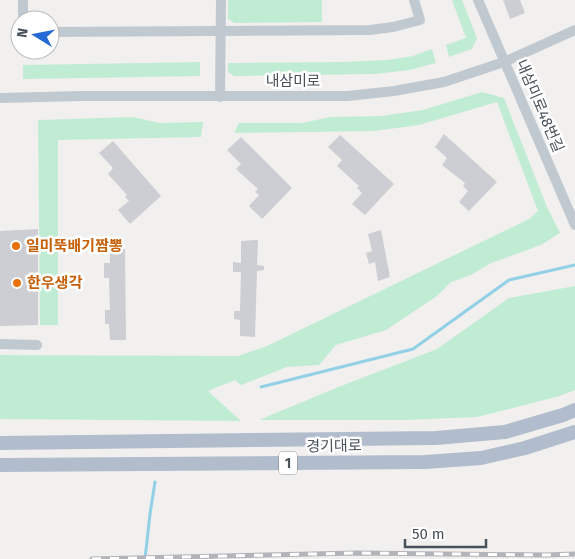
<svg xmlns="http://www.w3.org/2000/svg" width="575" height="559" viewBox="0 0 575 559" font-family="'Fira Sans','Noto Sans KR',sans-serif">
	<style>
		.green { fill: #c1ecd4 }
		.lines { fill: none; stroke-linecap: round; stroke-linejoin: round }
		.stream { stroke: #91d0e6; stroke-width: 3 }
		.building { fill: #ccced3 }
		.minor { stroke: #c1c9d0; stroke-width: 10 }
		.major { stroke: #b1bdcc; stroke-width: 14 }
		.rail-casing { stroke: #b2b4b9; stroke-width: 5 }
		.rail { stroke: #fff; stroke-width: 3; stroke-dasharray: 9; stroke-linecap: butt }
		.food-dot { fill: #e8710a; stroke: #fff; stroke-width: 2 }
		.labels { text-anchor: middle; stroke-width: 5; stroke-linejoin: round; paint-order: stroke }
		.shield { fill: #fff; stroke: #7f868c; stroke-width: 1 }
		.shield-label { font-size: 14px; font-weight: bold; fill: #48525b }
		.street-label { font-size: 15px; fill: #48525b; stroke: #fff }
		.food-label { font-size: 15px; font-weight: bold; fill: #c56008; stroke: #fff; text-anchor: start }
	</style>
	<rect width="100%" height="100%" fill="#f2efef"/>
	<path class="green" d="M228,0H322V22L234,23L228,19Z
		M452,0H462L477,38L472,49L449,57L446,45L466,38Z
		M432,49L436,63L410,70L375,74L234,76L228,72V63L341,62L387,60L413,56Z
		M200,62V76L23,79V65Z
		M482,92L504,98L547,207L560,233L541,245L491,263L471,275L451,282L437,296L386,330L336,345L319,365L287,367L241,385L235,380L208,391L241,421L0,419V355L238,356L267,346L529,219L538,211L497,102L419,125L374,131L234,133L239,123H302L330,117L381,116L423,110Z
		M133,117L159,123L203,122L201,137L58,140V325H40L38,120Z
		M575,286V390L560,396L477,417L406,420H259L336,388L437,349L509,298Z"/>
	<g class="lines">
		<path class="stream" d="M261,387L413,349L509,280L575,265
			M145,559L150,514L155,482"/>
	</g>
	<path class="building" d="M503,0H520L525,13L510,19Z
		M444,134L497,182L469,211L459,202L468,191L463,186L465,183L442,165L447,158L435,147Z
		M340,135L394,184L365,215L352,204L362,193L357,188L359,186L337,166L342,160L328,147Z
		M241,137L292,188L262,219L249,206L259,195L255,192L258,189L236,169L241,164L227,150Z
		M113,141L161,196L130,224L118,210L129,201L125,197L127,195L108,174L113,168L99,153Z
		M38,229V325L0,326V231Z
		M381,230L390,277L378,281L375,262L369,264L366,253L372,251L368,234Z
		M258,240L257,265L264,266V270L257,271L255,337L240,336V320L234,319V311H240L241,272H233V262L241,263V241Z
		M110,249H125L126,340H110L109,324H105V310H110L109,278H104V263H110Z"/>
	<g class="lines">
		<path class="minor" d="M23,0V20
			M478,0L575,225
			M50,32L370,30L393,27L420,20L414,0
			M220,97L221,0
			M0,98L82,96H348L394,91L444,82L504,62L575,30
			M0,344L37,345"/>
		<path class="major" d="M0,443L436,438L505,432L563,415L575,410
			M0,465L425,462L481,458L525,448L575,432"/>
		<defs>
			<path id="rail" d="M92,559L357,553L545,555L575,554"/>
		</defs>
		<use href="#rail" class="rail-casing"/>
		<use href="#rail" class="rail"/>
	</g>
	<g class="food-dot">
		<circle cx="16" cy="246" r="5"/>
		<circle cx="17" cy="283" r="5"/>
	</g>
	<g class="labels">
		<rect class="shield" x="279" y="451.5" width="18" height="23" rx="4"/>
		<g class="shield-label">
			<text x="288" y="468">1</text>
		</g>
		<g class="street-label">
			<text x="293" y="86">내삼미로</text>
			<text transform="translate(540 106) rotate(67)" y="5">내삼미로48번길</text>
			<text transform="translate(334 446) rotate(-1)" y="5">경기대로</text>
		</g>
		<g class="food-label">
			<text x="26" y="251">일미뚝배기짬뽕</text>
			<text x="27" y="288">한우생각</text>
		</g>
	</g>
	<g transform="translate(35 35) rotate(280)"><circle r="24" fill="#ffffff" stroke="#b6babd"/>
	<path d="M0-4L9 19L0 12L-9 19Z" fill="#2569d6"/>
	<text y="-8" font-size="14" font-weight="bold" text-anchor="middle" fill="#48525b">N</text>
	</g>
	<path d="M405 539v8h81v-8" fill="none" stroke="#48525b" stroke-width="2.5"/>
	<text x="412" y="539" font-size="15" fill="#48525b" stroke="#ffffff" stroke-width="4" paint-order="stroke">50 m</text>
</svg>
